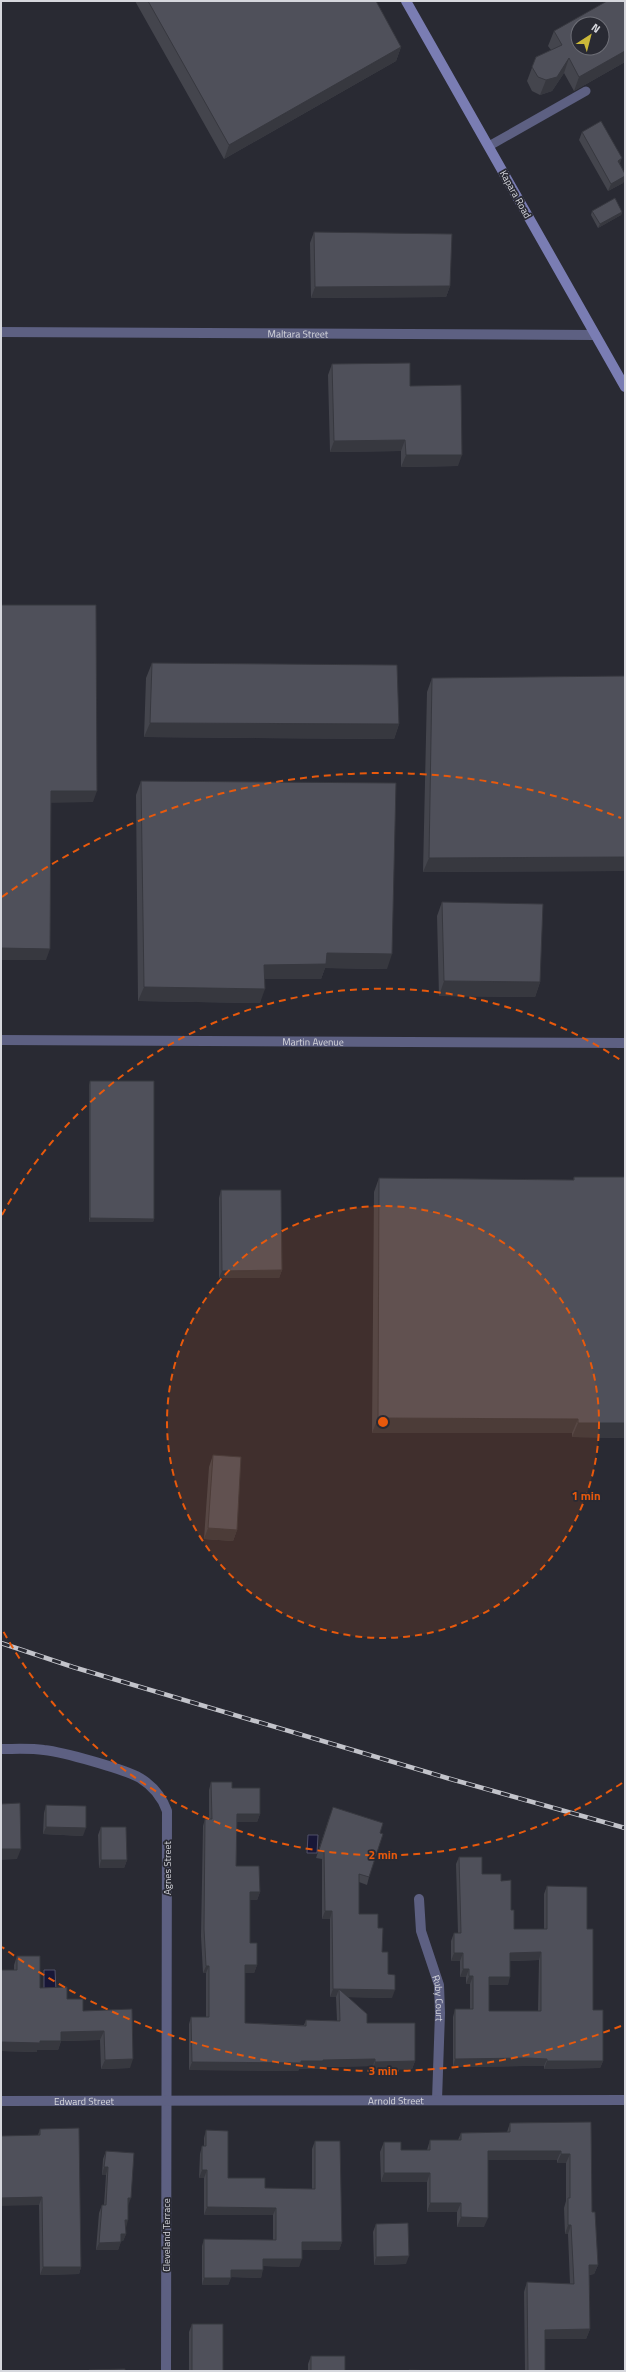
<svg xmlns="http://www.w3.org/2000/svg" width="626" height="2372" viewBox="0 0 626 2372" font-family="'Titillium Web',sans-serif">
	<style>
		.water { fill: #181737; stroke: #515169 }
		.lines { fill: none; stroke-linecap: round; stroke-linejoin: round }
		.lane { stroke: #5d6082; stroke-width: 9 }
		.street { stroke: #5d6082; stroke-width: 10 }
		.secondary { stroke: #7a7db3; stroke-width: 10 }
		.rail-casing { stroke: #c2c3ca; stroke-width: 4.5 }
		.rail { stroke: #292a33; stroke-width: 3; stroke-dasharray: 9; stroke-linecap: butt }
		.wall { fill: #44454d; fill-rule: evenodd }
		.shaded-wall { fill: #37383f }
		.building { fill: #4f505a; stroke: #37383f; fill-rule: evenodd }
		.ring { fill: none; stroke: #e8590c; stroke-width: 2; stroke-dasharray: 7 5 }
		.labels { text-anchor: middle; stroke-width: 3.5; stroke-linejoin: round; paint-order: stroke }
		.street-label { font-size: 10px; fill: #d6d7dd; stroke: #292a33 }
		.centre { fill: #e8590c; stroke: #292a33; stroke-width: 2 }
		.ring-label { font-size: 12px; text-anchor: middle; font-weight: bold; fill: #e8590c; stroke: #292a33; stroke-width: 3.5; stroke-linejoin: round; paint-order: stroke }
	</style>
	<rect width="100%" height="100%" fill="#292a33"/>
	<path class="water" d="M308,1835H318L317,1853H307Z
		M44,1970H55L56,1991H44Z"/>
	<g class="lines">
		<path class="lane" d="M489,146L586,91"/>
		<g class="street">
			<path id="s1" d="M1,332L595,335"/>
			<path id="s2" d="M1,1040L625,1043"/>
			<path d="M1,1749C15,1749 30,1748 44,1750C63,1752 124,1769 140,1778C153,1786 162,1797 167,1811L166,2371"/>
			<path id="s3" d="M419,1899L421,1931L439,1985L440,2013L437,2100"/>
			<path id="s4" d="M1,2101L625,2100"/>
		</g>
		<path class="secondary" d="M406,1L625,387"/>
		<defs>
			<path id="rail" d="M1,1643L73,1667L447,1778L625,1828"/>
		</defs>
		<use href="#rail" class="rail-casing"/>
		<use href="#rail" class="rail"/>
	</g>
	<path class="wall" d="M135,1H376L401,47L396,61L224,159Z
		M625,1V62L574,91L564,73L552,91L540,95L532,91L527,81L536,57L551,50L548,46L554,31Z
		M582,132L620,164L625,174V178L623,183L608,191L579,140Z
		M592,211L622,212L621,215L598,228L591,215Z
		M314,232L450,286L446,297L311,298L310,243Z
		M332,364L410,386L458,466L401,467V451L330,452L328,375Z
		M152,663L399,724L394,739L144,737L146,678Z
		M625,676V871L423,872L427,692L432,678Z
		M141,781L387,969L325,968L321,979H265L260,1003L138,1001L136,795Z
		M442,902L540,982L535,997L439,996L437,916Z
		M90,1081L154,1219L153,1222H89V1085Z
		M574,1177L625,1438L572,1437V1433H372L374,1192L379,1178L573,1180Z
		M221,1190L282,1270L279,1278H219V1198Z
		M213,1455L237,1530L233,1541L204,1539L209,1467Z
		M211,1782L232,1788L260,1814L257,1822H237L236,1866L260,1892L257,1900H250V1943L257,1965L254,1973H245V2023L304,2025L306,2020L337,2021L336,1997H330V1919H322V1859L316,1858L330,1815L380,1833L367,1885L359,1882V1914L378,1928L382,1952L388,1974L392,1998L348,1997L367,2023L415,2061L412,2069L373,2070V2066L321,2067L320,2069H299L298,2071L189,2070V2024L191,2017H206V1973H203L201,1936L203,1826L205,1819H209V1790Z
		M46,1805L83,1836L43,1834L44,1813Z
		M101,1827L127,1860L124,1868H99L98,1835Z
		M459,1857L482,1874L501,1881L511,1910L514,1929H544V1894L547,1886L587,1929L593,2010L603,2061L600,2068L544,2069V2066H525L453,2067V2017L455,2009H470V1984H466V1977H460V1961H451V1941L454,1933H458L456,1864ZM539,1960L538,2011H489V1985H508L510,1961Z
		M17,1956L40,1988L67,1999L83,2011L132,2009L130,2068L101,2069L100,2040L61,2041L58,2050H37V2052L1,2051V1970H14V1965Z
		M591,2122L592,2212L598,2265L594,2274L589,2275L590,2329L586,2339H545V2371H525L524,2292L527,2282L570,2284L568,2234H565L564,2208L566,2201V2163H557V2160H488L484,2227H457V2212H427V2182H381L380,2152L384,2142L401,2150H427L430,2140H458L461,2133L507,2132L510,2123Z
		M40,2129L81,2267L79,2274L40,2275L38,2135Z
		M206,2130L228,2178L265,2188L312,2189V2149L315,2141L342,2242L339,2250H302L299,2267L263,2266L261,2278L231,2277L228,2285H202V2246L204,2239L273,2240V2215H204V2178H199L200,2154L202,2146H204V2138Z
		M106,2151L128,2206L125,2228L126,2234L123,2241H121L118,2250H96L99,2213L102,2205H104L106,2175H102L103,2159Z
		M376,2224L406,2264L374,2265L373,2232Z
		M192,2324L223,2371H189V2332Z
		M311,2356L345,2371H308V2364Z"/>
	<path class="shaded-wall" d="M401,47L396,61L224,159L229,145Z
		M625,51V62L574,91L579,77Z
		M569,58L564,73L552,91L540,95L546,80Z
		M622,158L619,166L618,161Z
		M625,176V178L623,183L608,191L611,184Z
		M622,212L621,215L598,228L600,224Z
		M450,286L446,297L311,298L315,287Z
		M405,440L401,451L330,452L334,441Z
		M406,455H462L458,466L401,467Z
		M150,723L399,724L394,739L144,737Z
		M51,791H97L93,802L47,803Z
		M625,857V871L423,872L429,858Z
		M1,948L50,949L46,960H1Z
		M327,953L392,954L387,969L325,968L321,979H259L264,965Z
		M444,981L540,982L535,997L439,996Z
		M144,987L265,989L260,1003L138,1001Z
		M90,1218L154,1219L153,1222H89Z
		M282,1270L279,1278H219L222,1271Z
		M378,1418L578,1419L572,1433H372Z
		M578,1423H625V1438L572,1437Z
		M208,1528L237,1530L233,1541L204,1539Z
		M237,1814H260L257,1822H234Z
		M46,1827L86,1828L83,1836L43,1834Z
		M1,1849H21L17,1859L1,1860Z
		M101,1860H127L124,1868H99Z
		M250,1892H260L257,1900H247Z
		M325,1911H332L330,1919H322Z
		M541,1952L539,1960L508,1961L510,1953Z
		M454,1953H463L460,1961H451Z
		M245,1965H257L254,1973H242Z
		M206,1966H209L206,1973H203Z
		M463,1969H469L466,1977H460Z
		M469,1976H473L470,1984H466Z
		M489,1977H510L508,1985H486Z
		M333,1989H339L336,1997H330Z
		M339,1989L395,1990L392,1998L339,1997Z
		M104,2031L100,2040L61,2041L58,2050H37V2052L1,2051V2042L40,2041L61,2032Z
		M528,2058L547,2059L544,2066H525L453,2067L455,2059Z
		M133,2059L130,2068L101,2069L105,2060Z
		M375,2059L373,2066L321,2067L320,2069H299L298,2071L189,2070L192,2062L301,2061L323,2060Z
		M415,2061L412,2069L373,2070L375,2062Z
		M547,2061H603L600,2068L544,2069Z
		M488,2151H561L557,2160H485Z
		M561,2154H570L566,2163H557Z
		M104,2167H108L106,2175H102Z
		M202,2170H207L204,2178H199Z
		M384,2173H430L427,2182H381Z
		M42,2197L39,2205L1,2206V2198Z
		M128,2198H131L128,2206Z
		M430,2203H461L457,2212H427Z
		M207,2207L276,2208L273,2215H204Z
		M461,2217L488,2218L484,2227H457Z
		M125,2220H128L126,2228Z
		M568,2225H571L568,2234H565Z
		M121,2234H126L123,2241H118Z
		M121,2242L118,2250H96L99,2243Z
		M302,2242H342L339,2250H299Z
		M409,2256L406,2264L374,2265L376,2257Z
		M263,2259H302L299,2267L261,2266Z
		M589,2265H598L594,2274L586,2275Z
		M43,2267H81L79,2274L40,2275Z
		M231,2270H263L261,2278L228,2277Z
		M204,2278H231L228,2285H202Z
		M590,2329L586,2339H542L545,2330Z"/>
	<path class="building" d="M148,1H376L401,47L229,145Z
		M607,1H625V51L579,77L569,58L557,77L546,80L538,77L532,67L536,57L562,45L554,31ZM578,24H602V48H578Z
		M601,121L622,158L618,161L625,174V176L611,184L582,132Z
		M615,198L622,212L600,224L592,211Z
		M314,232L452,234L450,286L315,287Z
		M410,363V386L461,385L462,455H406L405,440L334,441L332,364Z
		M1,605H96L97,791H51L50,949L1,948Z
		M152,663L397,665L399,724L150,723Z
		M625,676V857L429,858L432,678Z
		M141,781L396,783L392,954L327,953L326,964L264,965L265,989L144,987Z
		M442,902L543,904L540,982L444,981Z
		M90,1081H154V1219L90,1218Z
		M574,1177H625V1423H578V1419L378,1418L379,1178L574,1180Z
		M221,1190H281L282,1270L222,1271Z
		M213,1455L241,1457L237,1530L208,1528Z
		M211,1782H232V1788H260V1814H237L236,1866H259L260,1892H250V1943H257V1965H245V2023L306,2026V2020L340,2021L339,1989L367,2014V2023H415V2061L375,2062V2059L323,2060V2061H301V2063L192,2062L191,2017H209V1966H206L204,1929L205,1819H212Z
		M20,1803L21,1849H1V1804Z
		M46,1805L86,1806V1828L46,1827Z
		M333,1807L383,1823L380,1833L383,1834L369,1877L359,1874V1914H378V1928H383L382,1952H388V1974L395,1975V1990L333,1989L332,1911H325L324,1852L319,1850Z
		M101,1827H126L127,1860H101Z
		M459,1857H482V1874H501V1881L511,1880V1910H514V1929H547V1886L587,1887V1929H593V2010H603V2061H547V2059L528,2058L455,2059V2009H473V1976H469V1969H463V1953H454V1933H461ZM541,1952V2011H489V1977H510V1953Z
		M17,1956H40V1988L67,1987V1999H83V2011L132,2009L133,2059L105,2060L104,2031L61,2032V2041H40V2043L1,2042V1970H17Z
		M591,2122L592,2212H595L598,2265H589L590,2329L545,2330V2371H528L527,2282L574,2284L571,2225H568V2198H570V2154H561V2151H488V2218L461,2217V2203H430V2173H384V2142H401V2150H430V2140H461V2133L510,2132V2123Z
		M79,2128L81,2267H43L42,2197L1,2198V2136L40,2135V2129Z
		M206,2130L228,2131V2178H265V2188L315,2189V2141H340L342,2242H302V2259H263V2270H231V2278H204V2239L276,2240V2208L207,2207V2170H202V2146H206Z
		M106,2151L134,2153L131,2198H128V2220H125L126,2234H121V2242L99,2243L102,2205H106L108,2167H104Z
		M408,2223L409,2256L376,2257V2224Z
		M192,2324H223V2371H192Z
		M311,2356H345V2371H311Z
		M125,2369V2371H89V2370Z
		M409,2370L438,2371H409Z"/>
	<circle cx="383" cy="1422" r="216" fill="#e8590c" fill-opacity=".12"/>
	<g class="ring">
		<circle cx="383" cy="1422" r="216"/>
		<path d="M622 1783A433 433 0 0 1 2 1629M2 1215A433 433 0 0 1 622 1061"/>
		<path d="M621 2026A649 649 0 0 1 2 1947M2 897A649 649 0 0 1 621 818"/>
	</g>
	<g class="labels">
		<g class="street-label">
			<text transform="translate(516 194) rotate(61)" y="4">Kapara Road</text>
			<text dy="4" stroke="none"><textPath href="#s1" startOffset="297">Maltara Street</textPath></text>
			<text dy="4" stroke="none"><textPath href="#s2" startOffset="312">Martin Avenue</textPath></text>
			<text transform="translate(167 1868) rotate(-90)" y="4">Agnes Street</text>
			<text dy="4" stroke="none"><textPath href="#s3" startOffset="102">Ruby Court</textPath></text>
			<text dy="4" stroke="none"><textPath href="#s4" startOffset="83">Edward Street</textPath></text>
			<text dy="4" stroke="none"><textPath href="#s4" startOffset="395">Arnold Street</textPath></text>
			<text transform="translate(166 2235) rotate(-90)" y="4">Cleveland Terrace</text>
		</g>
	</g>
	<circle cx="383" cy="1422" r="6" class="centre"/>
	<g class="ring-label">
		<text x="586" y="1500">1 min</text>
		<text x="383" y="1859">2 min</text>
		<text x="383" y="2075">3 min</text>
	</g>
	<rect width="626" height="2372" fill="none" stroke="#d6d7dd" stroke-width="4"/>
	<g transform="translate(590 36) rotate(36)"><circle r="19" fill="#292a33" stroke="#6e6f77"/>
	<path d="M0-3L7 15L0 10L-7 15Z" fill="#ccb939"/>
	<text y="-6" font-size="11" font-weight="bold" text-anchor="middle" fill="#d6d7dd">N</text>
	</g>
</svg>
